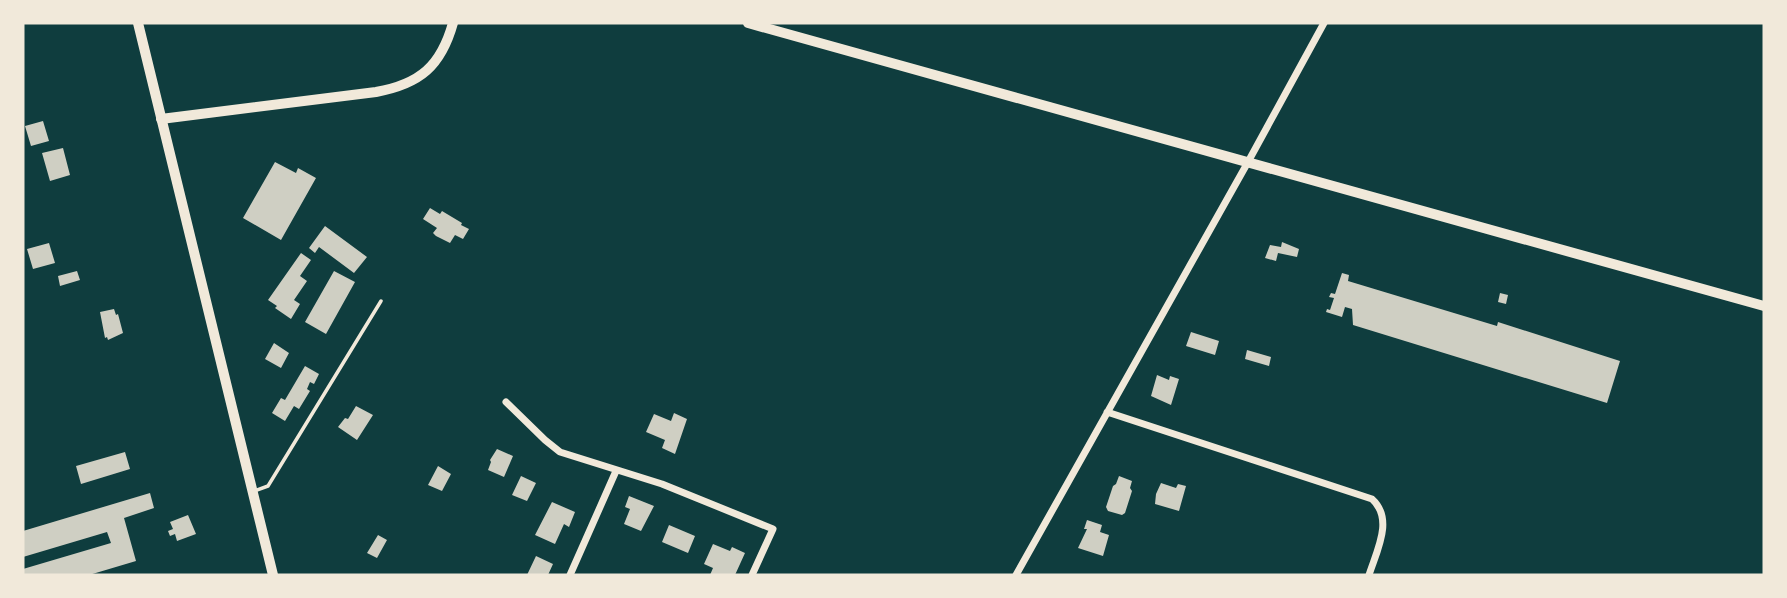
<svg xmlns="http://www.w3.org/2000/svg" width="1787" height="598" viewBox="0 0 1787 598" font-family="'Archivo Narrow',sans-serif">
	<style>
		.building { fill: #cfcfc3 }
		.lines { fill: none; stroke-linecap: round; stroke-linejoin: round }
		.service { stroke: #f1e9da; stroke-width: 3.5 }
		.minor { stroke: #f1e9da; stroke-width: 7 }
		.secondary { stroke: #f1e9da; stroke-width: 10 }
		.primary { stroke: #f1e9da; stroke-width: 10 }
	</style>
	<rect width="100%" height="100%" fill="#0f3d3e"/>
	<path class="building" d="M43,121L49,141L31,146L25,126Z
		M63,148L70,175L50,181L42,153Z
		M275,162L296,173L298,168L316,178L281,240L243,218Z
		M430,208L440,214L442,211L462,223L461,225L469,229L463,239L455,235L450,243L436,236L433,233L437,228L423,219Z
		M325,226L367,257L354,273L319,247L315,253L309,248Z
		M1282,242L1299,249L1297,257L1278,253L1276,261L1265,258L1270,245L1281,247Z
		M49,243L55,263L33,269L27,249Z
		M301,253L311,260L300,276L307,281L294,300L300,304L291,319L275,308L277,306L268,300Z
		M77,271L80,280L60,286L58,276Z
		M334,271L355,282L326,334L305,322Z
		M1342,273L1349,275L1348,281L1497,326L1498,322L1620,361L1607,403L1353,325L1352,309L1345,307L1342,317L1326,312L1327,309L1330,310L1334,298L1329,297L1331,293L1335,294Z
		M1500,293L1508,295L1506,304L1498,302Z
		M114,309L116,315L118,314L123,333L108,340L107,337L105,338L100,312Z
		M1191,332L1219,341L1215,355L1186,346Z
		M274,343L289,353L281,368L265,359Z
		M1247,350L1271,357L1269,366L1245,359Z
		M305,366L319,374L314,384L310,382L307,389L310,391L299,409L294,406L285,421L272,413L281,398L285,400Z
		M1157,375L1169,380L1170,376L1179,379L1171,405L1151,396Z
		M356,406L373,415L357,440L338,427L345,418L348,419Z
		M674,413L687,419L675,454L662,448L665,440L646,432L654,414L671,421Z
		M497,449L513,456L504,477L488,470L491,462L490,460Z
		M125,452L130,469L81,484L76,466Z
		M438,466L451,474L442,491L428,485Z
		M521,476L536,483L527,501L512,495Z
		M1119,476L1132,481L1130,488L1132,491L1125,513L1122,515L1108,511L1106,507L1113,486L1116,484Z
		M1161,483L1176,488L1178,484L1186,486L1179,511L1155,504L1156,494Z
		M150,493L154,508L124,518L136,561L89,575H23V569L111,543L107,532L23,557V531Z
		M629,496L654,506L641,531L624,524L630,509L625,507Z
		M552,502L575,512L569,527L564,524L555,544L535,535Z
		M188,515L196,534L177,541L175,534L170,536L168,531L173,529L170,522Z
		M1087,520L1102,525L1100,532L1109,535L1103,556L1078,548L1087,529H1084Z
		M669,525L695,536L688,553L662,542Z
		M378,535L387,540L377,558L367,553Z
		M713,544L730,551L732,547L745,553L735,575H710L713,568L704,564Z
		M536,556L553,564L548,575H527Z"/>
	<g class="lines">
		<path class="service" d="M254,491L268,486L381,301"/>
		<path class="minor" d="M506,402L545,440L560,452L662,484L773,529L752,575
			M1107,412L1372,499C1394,519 1377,550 1369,575
			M570,575L616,471
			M1016,575L1248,162L1324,23"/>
		<path class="secondary" d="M138,23L273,575"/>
		<path class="primary" d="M748,23L1764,306
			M161,119L376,92C420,84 441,66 453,23"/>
	</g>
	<rect width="1787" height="598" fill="none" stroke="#f1e9da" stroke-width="49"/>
</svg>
